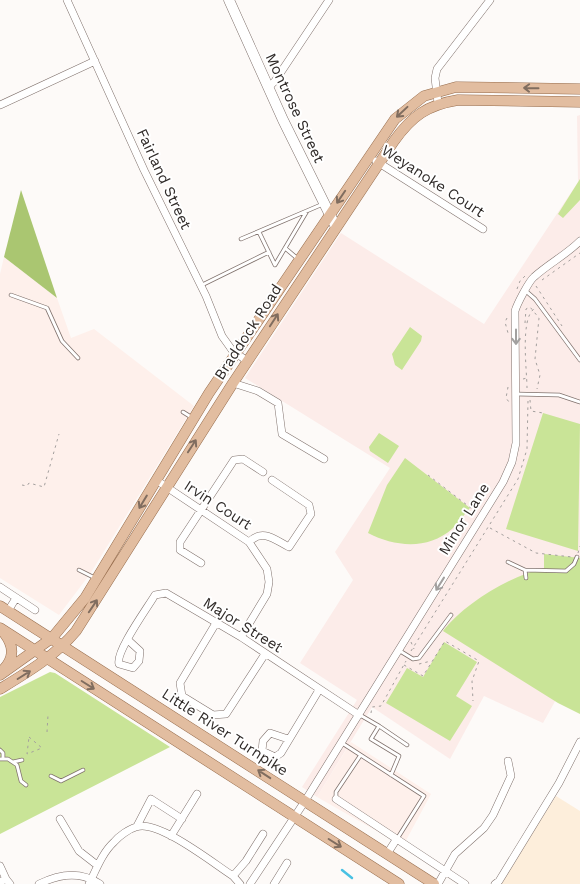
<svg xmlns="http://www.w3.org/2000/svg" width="580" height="884" viewBox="0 0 580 884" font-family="'Work Sans',sans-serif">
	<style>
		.built { fill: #fef0eb }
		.industrial { fill: #fdeedb }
		.education { fill: #fcece9 }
		.green { fill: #c9e497 }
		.forest { fill: #aac671 }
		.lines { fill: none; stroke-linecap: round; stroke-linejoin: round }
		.stream { stroke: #49c1e3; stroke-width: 2.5 }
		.lane-casing { stroke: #80726d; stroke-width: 4.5 }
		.street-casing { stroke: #80726d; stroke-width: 8 }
		.secondary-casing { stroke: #80726d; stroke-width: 11 }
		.primary-casing { stroke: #976d4d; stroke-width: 11 }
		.path { stroke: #a39f9d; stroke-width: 1; stroke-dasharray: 2.5 4; stroke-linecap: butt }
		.lane { stroke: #fff; stroke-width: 3 }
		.street { stroke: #fff; stroke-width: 7 }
		.secondary { stroke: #fff; stroke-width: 10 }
		.primary { stroke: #e2bda0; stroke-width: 10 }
		.oneway { stroke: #806d5f }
		.oneway2 { stroke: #a2a09f }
		.labels { text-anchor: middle; stroke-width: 4; stroke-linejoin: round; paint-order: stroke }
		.street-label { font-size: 15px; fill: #302b29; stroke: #fff }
	</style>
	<rect width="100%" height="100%" fill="#fdfaf8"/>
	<path class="built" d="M4,257L57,298L71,338L94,329L194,406L90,574L59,615L0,578V274Z
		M351,742L431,794L403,846L317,797Z"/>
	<path class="industrial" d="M556,796L580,811V884H499Z"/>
	<path class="education" d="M580,115V706L558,696L543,723L484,696L450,759L372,707L317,797L302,787L357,700L300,663L353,580L335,552L390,468L245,378L341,233L484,324L578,182L577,116Z"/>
	<path class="green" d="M580,179V200L563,218L558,214Z
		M410,327L422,336L421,341L402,370L395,365L392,354Z
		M543,413L580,424L578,551L506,529Z
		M379,433L399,446L388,463L370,451L369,447Z
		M405,458L470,508C464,514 459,523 452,529C428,550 395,547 368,533L387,485Z
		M544,554L580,558V714L558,703L443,631C464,604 510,576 544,568Z
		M444,642L477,662L456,696L472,706L450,741L386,703L407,668L423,677Z
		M50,672L55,673L170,747L0,834V697Z"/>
	<path class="forest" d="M21,190L57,298L4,257Z"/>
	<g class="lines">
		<path class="stream" d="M342,870L352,878"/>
		<defs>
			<path id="lane" d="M259,232L275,265L307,211
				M241,239L323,204
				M285,248L298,259
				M202,285L269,252
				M527,292L535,299L580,360
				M11,295L47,308L62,341L78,358
				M516,394L559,395L580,402
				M183,412L191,417
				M508,562L525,570L566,571L574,564L577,557
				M79,570L95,578
				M525,570L526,578
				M400,651L413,659L419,658L451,615
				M360,715L379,726
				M342,743L424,796L397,839
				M0,750L3,753V757
				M0,759H8L17,765L21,781L26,785
				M13,762L22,760
				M391,775L399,756L371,739L379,726L407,745
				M51,776L61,781L83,770
				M336,798V792L360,756"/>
			<path id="street" d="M67,0L144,170L206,296L222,336L232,350L247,361
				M268,88L275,81L329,0
				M438,103L435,78L437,69L490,0
				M0,105L95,61
				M376,161L483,229
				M233,383L258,391L278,403L282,434L324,459
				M156,480L249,542L267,569L269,582L267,594L241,637
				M249,542C263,528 275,540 289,547L311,514L309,505L272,480
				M201,563L180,550V542L234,460L243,459L263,472
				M0,587L35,610
				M8,611L16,598
				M216,623L180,683L182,696L213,715L226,714L265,654
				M128,640L140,651L139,661L133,668L119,664C115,652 148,607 155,595L166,593L241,637L359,715
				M288,739L270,733L263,741L262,751L275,757L281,753L319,690
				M336,799L465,884
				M60,819L79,851L97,865
				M137,826L151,799L182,819
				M171,836L197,794
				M387,854L396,840
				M0,866L6,879
				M233,876L246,861L263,834
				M0,882L6,879L10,884
				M39,884C59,874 81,871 100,884
				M89,884C96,870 102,853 114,842C119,836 129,829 136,827C158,819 214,864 233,876L240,884
				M250,884L305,801L503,482L512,462L516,443L515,311C517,304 529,281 534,277C548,264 566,255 580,241
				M274,884L287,863
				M438,884L455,854L484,828L493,815L511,776L508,761
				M495,884L499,881L559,783L580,742"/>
			<path id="secondary" d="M229,0L283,120L336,227"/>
			<path id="primary" d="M0,606L434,884
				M0,628L399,884
				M2,671C14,659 15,647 4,633
				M0,675L52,638L85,598L209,393L395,119L424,96L456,87L580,89
				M0,689C28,672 55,656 76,631L233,383L394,141C412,116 427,105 458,100L580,102"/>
		</defs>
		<use href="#lane" class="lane-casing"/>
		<use href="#street" class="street-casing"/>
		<use href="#secondary" class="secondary-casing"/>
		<use href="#primary" class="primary-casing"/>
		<path class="path" d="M542,280L580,253
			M536,286L562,326
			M517,289L520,281L527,274
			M507,318L505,322L508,333
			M525,323L526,309L530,307L539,318L535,359L540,375L537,389
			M523,379L527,378
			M508,387L506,398L509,402
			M527,388C527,371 520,319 534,309
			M530,400L531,411L543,413
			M428,475L476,512
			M22,485L27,486L29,483L44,487L59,434
			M490,528L536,553L572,557
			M578,553L580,546
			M411,642L414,649
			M411,651L518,479L527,449L528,401
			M419,664L431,661
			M404,665L423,676L445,641L479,661L472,681L473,701
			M371,713L372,707L381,706L406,661
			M47,732L48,715
			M29,737L42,748L27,754Z"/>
		<use href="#lane" class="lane"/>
		<use href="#street" class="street"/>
		<use href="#secondary" class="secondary"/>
		<use href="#primary" class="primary"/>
	</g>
	<defs><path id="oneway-shaft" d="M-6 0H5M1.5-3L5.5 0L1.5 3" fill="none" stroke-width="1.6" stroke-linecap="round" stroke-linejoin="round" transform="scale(1.25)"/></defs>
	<g class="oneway">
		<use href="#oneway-shaft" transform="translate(531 88) rotate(-179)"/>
		<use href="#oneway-shaft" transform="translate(402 112) rotate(137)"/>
		<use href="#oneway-shaft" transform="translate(341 197) rotate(124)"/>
		<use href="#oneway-shaft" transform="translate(274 320) rotate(-57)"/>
		<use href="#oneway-shaft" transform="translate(192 446) rotate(-57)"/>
		<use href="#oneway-shaft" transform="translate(143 502) rotate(121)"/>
		<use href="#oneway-shaft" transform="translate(93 606) rotate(-56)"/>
		<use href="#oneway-shaft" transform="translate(24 675) rotate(-32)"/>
		<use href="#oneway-shaft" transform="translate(88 685) rotate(32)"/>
		<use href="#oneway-shaft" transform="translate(264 774) rotate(-147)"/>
		<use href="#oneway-shaft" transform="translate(335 843) rotate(32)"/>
	</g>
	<g class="oneway2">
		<use href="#oneway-shaft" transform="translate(516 337) rotate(90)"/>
		<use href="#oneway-shaft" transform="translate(440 584) rotate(122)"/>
	</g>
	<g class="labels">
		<g class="street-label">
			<text transform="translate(295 108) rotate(65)" y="5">Montrose Street</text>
			<text transform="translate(164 179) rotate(65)" y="5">Fairland Street</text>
			<text transform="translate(433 181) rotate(33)" y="5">Weyanoke Court</text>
			<text transform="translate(248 332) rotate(-57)" y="5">Braddock Road</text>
			<text transform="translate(218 505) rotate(33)" y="5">Irvin Court</text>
			<text transform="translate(464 519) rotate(-58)" y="5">Minor Lane</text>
			<text transform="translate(243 625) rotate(32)" y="5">Major Street</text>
			<text transform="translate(225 732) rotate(33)" y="5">Little River Turnpike</text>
		</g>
	</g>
</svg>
